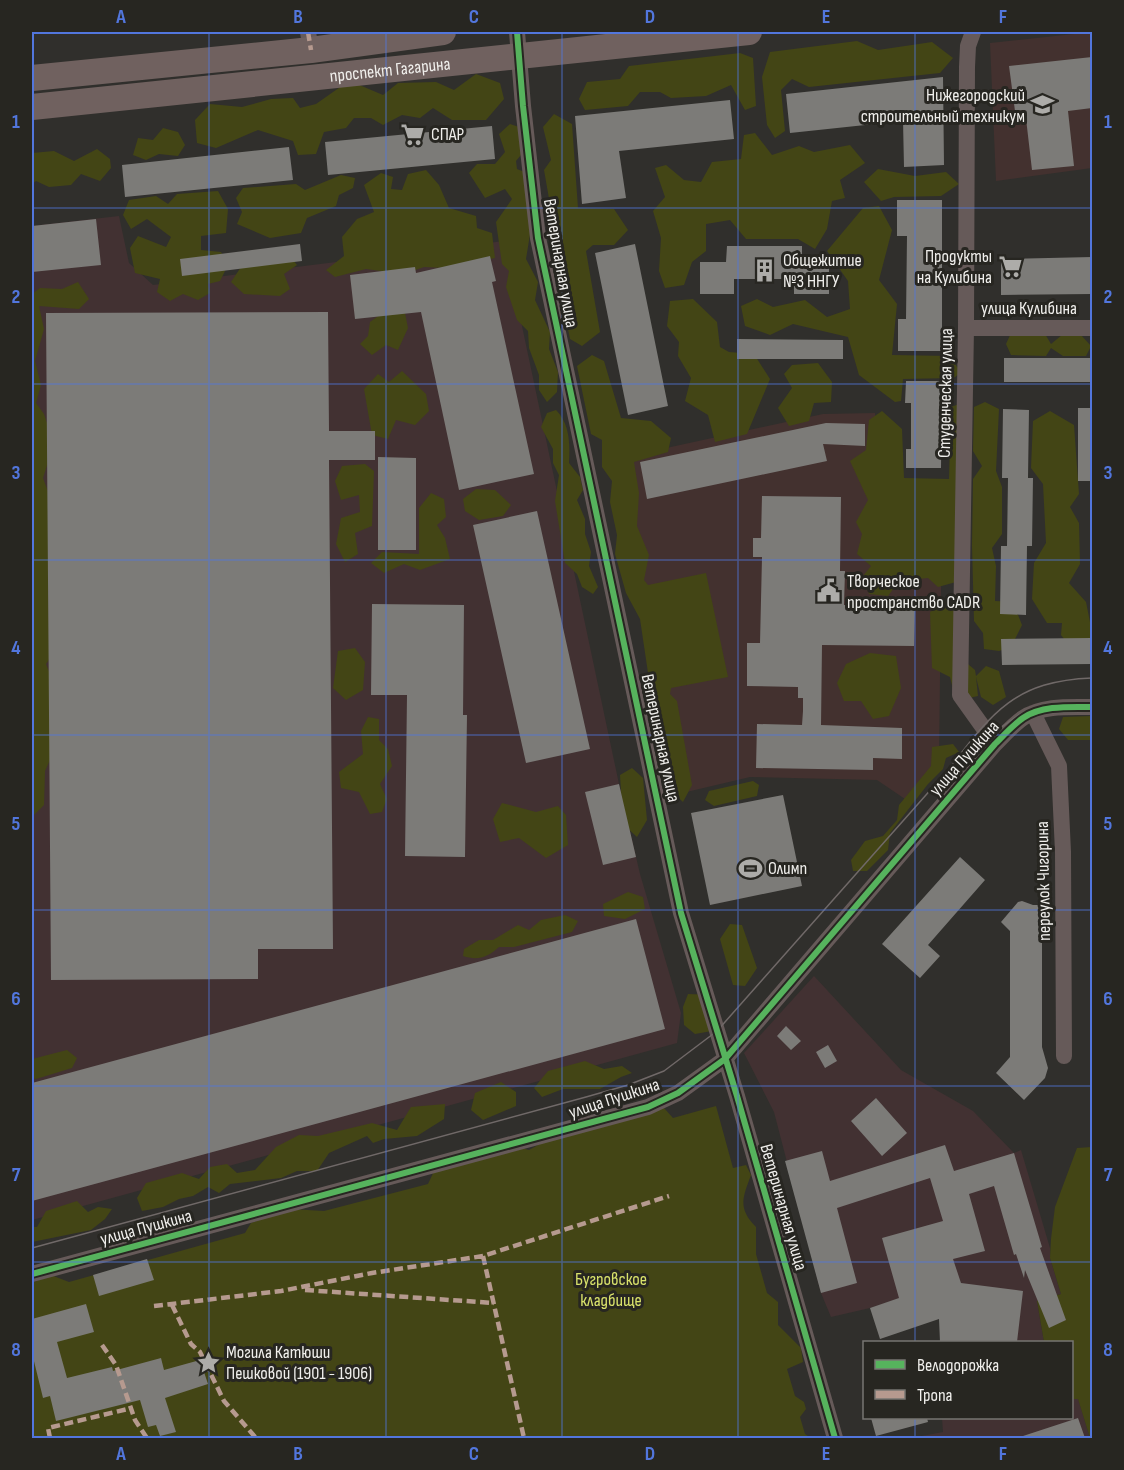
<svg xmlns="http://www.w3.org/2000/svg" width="1124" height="1470" viewBox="0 0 1124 1470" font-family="'Sofia Sans Condensed',sans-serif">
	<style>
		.industrial { fill: #423132 }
		.education { fill: #43312f }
		.green { fill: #434515 }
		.building { fill: #7c7b78 }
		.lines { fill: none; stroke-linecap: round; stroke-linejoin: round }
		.minor { stroke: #665a59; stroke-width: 16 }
		.primary { stroke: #70615f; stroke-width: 26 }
		.tram { stroke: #706968; stroke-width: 1.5 }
		.quiet { stroke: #b69a8f; stroke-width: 4.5; stroke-dasharray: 9 4.5; stroke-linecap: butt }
		.cycleway-casing { stroke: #272621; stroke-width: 10 }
		.cycleway { stroke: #56b35d; stroke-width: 6 }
		.grid { fill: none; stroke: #5276dd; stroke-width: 1.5; stroke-opacity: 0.55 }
		.labels { text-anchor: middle; stroke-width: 6; stroke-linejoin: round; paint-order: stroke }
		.street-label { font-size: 18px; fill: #f0efec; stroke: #272621 }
		.poi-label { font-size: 18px; fill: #f0efec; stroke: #272621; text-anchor: start }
		.park-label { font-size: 18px; fill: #d9e26b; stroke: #272621 }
		.neatline { fill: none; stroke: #5276dd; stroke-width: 2 }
		.grid-label { font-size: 20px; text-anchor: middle; font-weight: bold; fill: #5276dd }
	</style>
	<rect width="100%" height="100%" fill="#302f2c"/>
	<path class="industrial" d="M119,216L129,263L153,285L504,241L619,784L640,874L681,1013L677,1043L32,1220V226Z
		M814,976L901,1070L973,1111L1014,1153L1021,1150L1050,1248V1258L1061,1294L1037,1301L1044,1342H951V1330L932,1288L870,1308L831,1317L821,1293L774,1112L744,1053Z
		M1078,1398L1090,1438H911L943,1432L942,1418H1072V1399Z"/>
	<path class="education" d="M1092,32V168L996,181L990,43Z
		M875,413V483L942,509L939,760L908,801L877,780L750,777L678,794L611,460L823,414Z"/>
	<path class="green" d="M857,41L878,50L932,42L953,58L940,73L809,87L792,79L781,90L785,131L775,138L767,125L762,77L770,52Z
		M740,53L753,58L756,106L745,110L731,85L706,96L671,98L660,92H640L628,106L585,110L579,99L587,82L620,79L629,66Z
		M476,74L500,83L504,99L486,120H452L433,108L420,118L402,115L383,125L371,118H354L346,128L324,132L316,154L298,155L293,141L258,130L216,148L197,143L195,120L210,104L242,107L271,99L293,98L300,108L316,104L343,85L357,84L383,95L398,83L436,82L454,90Z
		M554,114L572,124L578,208L614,209L628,230L614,245H593L586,251L600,332L582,346L570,339L554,261L560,232L551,210L544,170L551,160L543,127Z
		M510,124L522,128L525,150L516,161L517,169L527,173L532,222L526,259L538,282L535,300L550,332L549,349L558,372L557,392L547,402L539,390V375L529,348L528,331L517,320L506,287L509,271L502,264L496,222L512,199L505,189L485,198L469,173L477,164H495L505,152L499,134Z
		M163,128L178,132L185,145L178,156L159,154L146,160L133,155L138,138L153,140Z
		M755,133L772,155L799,146L814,152L850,145L865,163L840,180L845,198L832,201L827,229L815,249L798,239H746L730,220L706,224V251L692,262L684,285L665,288L659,271L661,238L653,211L665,197L655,168L666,165L684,180L701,182L712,162L741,159L744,135Z
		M97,149L110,159L111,168L100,181L81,174L71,185L49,187L36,181L32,184V153L54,151L74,161Z
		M878,169L915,176L946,172L959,184L941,196L894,197L881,201L864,182Z
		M426,170L439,185L449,208L476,216L477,228L492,233L495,258L446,268L424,267L404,274L366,269L335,277L326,270L344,256L342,237L357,219L374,212L364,185L381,173L393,177L391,189L402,190L408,174Z
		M341,175L355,178L353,188L339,195L336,206L307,218L301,233L270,238L237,224L242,212L236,198L243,188L296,184L305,190Z
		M218,191L228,209L226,233L201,236V250L221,252L228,265L220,281L208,284L210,293L198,300L183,294L170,301L157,292L160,279L135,273L130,248L138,236L166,247L171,237L147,219L131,229L123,215L129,200L156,196L168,204L177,194Z
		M879,206L892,230L879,280L897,304L892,355L949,356L961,372L954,378L903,379L901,401L895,402L859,375L848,337L793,324L770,335L745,326L741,306L757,299L773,307L805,300L827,317L850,309L848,281L827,251L863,208Z
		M290,256L297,265L284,274L290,289L280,296L244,294L231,282L245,261Z
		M78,282L89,299L79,309L39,306L44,329L35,361L41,385L36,403L44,414L54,444L43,478L56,513L58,647L46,664L56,689L57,745L45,771L44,805L34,815L32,813V294L40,288L62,289Z
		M693,299L717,322L720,347L729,352L754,354L770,379L747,434L715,442L708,415L685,401L691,378L678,356L679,342L667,326L670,301Z
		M392,306L404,308L408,328L398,350L386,345L372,355L360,344L368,336L370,322Z
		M1011,333L1045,334L1051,344L1062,335H1081L1091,346L1086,356H1063L1051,348L1046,356L1011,355L1006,344Z
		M592,355L604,361L621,418L651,421L671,438L668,452L634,462L639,493L637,526L649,555L644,580L648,585L706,573L728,677L671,688L670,694L677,701L692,785L683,802L671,791L655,720L640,619L626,593L615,554L617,535L610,502L612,481L602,467V440L591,434L577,366Z
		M818,363L832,382L831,402L814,403L809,421L789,426L778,408L792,388L784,374L792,365Z
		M402,371L426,394L429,411L415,425L396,420L388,439L372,435L364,389L378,374L389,382Z
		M985,402L999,409L996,471L1002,487V534L992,548L996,566L995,601L1013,602L1022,625L1011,647L999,651L984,649L983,633L974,621L972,546L973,479L982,466L973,451L974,407Z
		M959,404L956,582L938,587L928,578L899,581L888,596L869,594L863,576L871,566L857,554L862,534L856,522L868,500L850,461L866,450L869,420L882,411L902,429L904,478L949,479L951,407Z
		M556,410C570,424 570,444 569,463L580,477L583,490L577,500L585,519V534L591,552L589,566L598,587L593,594L582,587L577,574L565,563L555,501L559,475L553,463V449L541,427L547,413Z
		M1050,411L1074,425L1079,494L1070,507L1079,523L1080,564L1069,583L1086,602L1090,622H1092V648H1071L1061,635L1062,623H1047L1032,599L1034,563L1046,543L1043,484L1031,468L1033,421Z
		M365,464L374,471L372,526L355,533L358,554L345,562L336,544L341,518L360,512L359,495L341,500L335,481L342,466Z
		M476,489L495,490L511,505L503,516L479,520L465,511L463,499Z
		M431,493L444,499L446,517L437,525L445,538L450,559L420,570L404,564L384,573L371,563L382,552L419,554V508Z
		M943,604L959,613L956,654L975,670L976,676L986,666L999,671L1006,697L993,705L981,697L976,677L978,696L956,701L950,677L932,668L930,612Z
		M355,648L365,662L363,690L346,700L333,688L338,651Z
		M870,653L896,656L901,688L889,716L873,719L861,701H844L837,683L846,664Z
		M1092,716V740H1068L1059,729L1063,717Z
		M368,717L379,719V740L388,749L392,766L380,784L387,799L382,812L370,814L359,792L341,788L339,772L363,754L361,731Z
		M953,744L959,752L946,758L943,769L928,784L890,833L888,850L867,871H853L851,860L865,841L883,836L897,820L899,805L931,766L932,747Z
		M632,768L643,778L647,820L637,837L623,824L620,775Z
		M753,781L759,785L757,796L714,806L705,800L709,791Z
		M502,803L536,812L558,806L566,815L568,845L546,858L519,838L500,842L493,819Z
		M628,892L643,897L645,909L625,919L604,916L603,904Z
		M565,915L578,921L572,932L514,947H499C488,957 478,961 463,956L464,949L479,940H493L518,925L529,930L541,920Z
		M730,924L742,925L757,968L745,986L733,985L720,939Z
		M688,994L712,995L720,1012L712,1031L695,1034L684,1025L683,1007Z
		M67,1050L77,1058L72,1068L36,1079L32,1078V1059Z
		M585,1061L604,1069L622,1066L632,1073L621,1077L600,1089H563L542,1097L534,1088L548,1071Z
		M501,1082L516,1092V1106L483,1120L471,1110L475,1093Z
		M445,1104L444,1119L417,1136L384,1139L373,1143L367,1136L329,1153L317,1171H297L281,1178L230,1184L219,1193L208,1187L193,1196L179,1199L163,1207L142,1211L137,1198L146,1183L182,1173L199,1179L210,1167L227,1164L237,1173L255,1170L276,1147L299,1135L318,1136L372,1123L397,1130L411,1107Z
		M716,1106L733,1168L746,1165L751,1175C743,1197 737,1208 756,1227V1254L767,1293L778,1302V1325L801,1348L803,1362L787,1369L795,1396L804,1402L806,1409L800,1417L805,1434L811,1438H32V1283L51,1275L69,1282L245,1233L251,1223L290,1209L324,1211L428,1184L435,1169L514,1146L529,1150L549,1139L664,1108L673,1118Z
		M1092,1147V1438H1090L1078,1399H1072V1342H1044L1037,1301L1061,1294L1050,1258L1051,1239L1055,1207L1077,1148Z
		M77,1201L88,1212L98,1207L112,1209L105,1219L91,1230L32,1242V1227H37L46,1211Z"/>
	<path class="building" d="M1092,57V108L1068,111L1074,166L1032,170L1025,110L1015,111L1009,66Z
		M943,77L944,165L904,167L903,121L790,133L786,94Z
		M730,100L734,139L619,151L626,198L582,204L575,116Z
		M492,126L495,159L328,175L325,142Z
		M289,147L293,180L125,197L122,165Z
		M897,200H942V351H898V319H906L907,236H897Z
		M96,219L101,265L32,272V226Z
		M300,244L302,261L182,276L180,259Z
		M635,244L668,406L628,415L595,253Z
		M727,246H802V262H829V294H794V279H734V294H700V262H726Z
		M490,256L496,281L492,282L534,474L459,490L421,312L355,319L350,275L415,267L416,273Z
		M1092,257V294L1001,295V259Z
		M328,312L329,431H375V460H329L333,949H258V979L51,980L46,313Z
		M737,339L843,340V359H737Z
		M1004,358H1092V382H1004Z
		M906,381H942L941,468H906V449H911V403H905Z
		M1078,408H1092V481H1078Z
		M1003,409L1029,410L1028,478H1033L1032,546H1027L1026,615L1000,614L1001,546H1007L1008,478H1002Z
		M826,423L865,424V446L823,444L827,461L647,499L640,462Z
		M378,457L416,458V550H378Z
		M762,496L841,497L840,571H845L844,605L915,606L914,646L822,645L821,725L902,728V759L873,758V770L756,768L757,724L802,725L803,711V698H798V687L747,686V643H760L762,557H753V538H761Z
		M537,511L590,749L526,763L473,525Z
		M372,604L464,605L463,715H467L465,857L405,856L407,695H371Z
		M1092,638V664L1002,665L1001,639Z
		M619,784L636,857L603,865L585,792Z
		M783,795L802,886L710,905L691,813Z
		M960,857L985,880L928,945L940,956L920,978L882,944Z
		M1022,901L1033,905H1042V1047L1048,1068L1045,1078L1024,1100L996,1073L1010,1057V931L1001,922L1018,902Z
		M636,919L665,1029L32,1201V1083Z
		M786,1026L801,1041L791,1050L777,1036Z
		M828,1045L837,1061L825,1068L816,1052Z
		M876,1098L907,1133L882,1156L851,1121Z
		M945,1145L954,1171L1014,1153L1042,1247L1040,1248L1066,1320L1049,1328L1025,1270L1024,1278L1016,1254L1014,1255L994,1186L969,1194L985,1251L953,1259L961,1283L1023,1291L1017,1342H940L939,1319L880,1339L870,1308L899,1298L882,1238L943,1221L930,1178L837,1208L857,1283L821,1293L785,1161L822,1151L830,1181Z
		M147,1259L154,1280L99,1296L93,1275Z
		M86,1304L94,1332L57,1342L67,1378L112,1367L113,1371L161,1358L164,1370L200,1360L208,1384L165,1398L176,1432L160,1436L156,1425L148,1427L140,1400L56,1421L50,1396L43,1398L32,1353V1319Z
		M871,1418H927L928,1422L876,1436Z
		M1078,1418L1085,1438H1023V1436Z"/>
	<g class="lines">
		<path class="minor" d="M308,32L311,50
			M517,32L523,106L538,238L681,913L737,1096L835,1438
			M973,32L968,46L967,67L966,328L960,695L995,744
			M966,328H1092
			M1033,713L1059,766L1063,852L1064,1056
			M32,1274L648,1107L678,1093L725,1059L995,744C1004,735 1013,725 1023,718C1042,705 1070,707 1092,707"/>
		<g class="primary">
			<path d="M32,78L311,50L443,32"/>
			<path id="s1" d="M32,107L749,32"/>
		</g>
		<path class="tram" d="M957,772L989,736L1020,714L1092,711
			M32,1248L586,1097L628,1085L664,1071L717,1031L949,769C993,711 1016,681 1092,678"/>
		<path class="quiet" d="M308,32L311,50
			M483,1256L524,1438
			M305,1290L494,1303
			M172,1305L191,1344L200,1352L224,1401L256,1438
			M154,1306L281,1291L372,1273L483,1256L669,1196
			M102,1345L116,1365L135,1420L147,1438
			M50,1438L48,1428L132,1408"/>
		<defs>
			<path id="cycleway" d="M517,32L523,106L538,238L681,913L737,1096L835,1438
				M32,1274L648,1107L678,1093L725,1059L995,744C1004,735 1013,725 1023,718C1042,705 1070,707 1092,707"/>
		</defs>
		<use href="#cycleway" class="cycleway-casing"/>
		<use href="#cycleway" class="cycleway"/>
	</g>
	<path class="grid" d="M209,32V1438M386,32V1438M562,32V1438M738,32V1438M915,32V1342M32,208H1092M32,384H1092M32,560H1092M32,735H1092M32,910H1092M32,1086H1092M32,1262H1092M915,1418V1438"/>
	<defs>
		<symbol id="university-bare" viewBox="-9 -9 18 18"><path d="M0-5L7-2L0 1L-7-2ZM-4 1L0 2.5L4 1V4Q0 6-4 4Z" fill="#adaca9" stroke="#272621" stroke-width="2.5" paint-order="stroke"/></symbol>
		<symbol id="supermarket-bare" viewBox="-9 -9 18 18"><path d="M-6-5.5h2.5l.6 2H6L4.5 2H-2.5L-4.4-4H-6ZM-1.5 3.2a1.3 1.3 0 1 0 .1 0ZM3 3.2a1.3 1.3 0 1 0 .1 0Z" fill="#adaca9" stroke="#272621" stroke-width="2.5" paint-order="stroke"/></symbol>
		<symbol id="building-bare" viewBox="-9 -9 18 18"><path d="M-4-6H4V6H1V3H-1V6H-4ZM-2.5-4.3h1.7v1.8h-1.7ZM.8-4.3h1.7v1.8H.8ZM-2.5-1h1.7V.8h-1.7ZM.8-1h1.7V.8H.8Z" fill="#adaca9" stroke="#272621" stroke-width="2.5" paint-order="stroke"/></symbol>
		<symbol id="civic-bare" viewBox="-9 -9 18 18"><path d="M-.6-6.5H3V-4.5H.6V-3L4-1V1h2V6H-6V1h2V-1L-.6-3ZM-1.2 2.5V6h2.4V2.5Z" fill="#adaca9" stroke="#272621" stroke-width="2.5" paint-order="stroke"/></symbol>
		<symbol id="stadium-bare" viewBox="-9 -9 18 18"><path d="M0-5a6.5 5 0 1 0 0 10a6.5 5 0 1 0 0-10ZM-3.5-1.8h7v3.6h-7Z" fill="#adaca9" stroke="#272621" stroke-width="2.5" paint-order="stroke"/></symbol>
		<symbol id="sight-bare" viewBox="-9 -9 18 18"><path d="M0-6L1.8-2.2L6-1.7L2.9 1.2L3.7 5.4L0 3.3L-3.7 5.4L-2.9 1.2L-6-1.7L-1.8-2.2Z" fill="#adaca9" stroke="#272621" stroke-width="2.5" paint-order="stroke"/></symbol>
	</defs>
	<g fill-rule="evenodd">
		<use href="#university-bare" x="1026" y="88" width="33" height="33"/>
		<use href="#supermarket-bare" x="396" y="118" width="33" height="33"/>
		<use href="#supermarket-bare" x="994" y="250" width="33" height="33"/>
		<use href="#building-bare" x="748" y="254" width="33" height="33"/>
		<use href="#civic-bare" x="812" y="574" width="33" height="33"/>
		<use href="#stadium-bare" x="734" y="852" width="33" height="33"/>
		<use href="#sight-bare" x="192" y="1346" width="33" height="33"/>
	</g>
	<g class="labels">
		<g class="street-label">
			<text dy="6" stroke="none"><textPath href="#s1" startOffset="360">проспект Гагарина</textPath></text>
			<text transform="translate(561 263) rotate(80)" y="6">Ветеринарная улица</text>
			<text x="1029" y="314">улица Кулибина</text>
			<text transform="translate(945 393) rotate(-89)" y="6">Студенческая улица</text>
			<text transform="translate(661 738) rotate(78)" y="6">Ветеринарная улица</text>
			<text transform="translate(964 758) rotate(-48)" y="6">улица Пушкина</text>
			<text transform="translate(1043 881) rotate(-91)" y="6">переулок Чигорина</text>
			<text transform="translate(614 1098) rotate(-18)" y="6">улица Пушкина</text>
			<text transform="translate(784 1207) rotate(74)" y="6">Ветеринарная улица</text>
			<text transform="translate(146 1227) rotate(-15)" y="6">улица Пушкина</text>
		</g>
		<g class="poi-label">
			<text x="1025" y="101" text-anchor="end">Нижегородский<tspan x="1025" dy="21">строительный техникум</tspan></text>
			<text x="431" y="140">СПАР</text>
			<text x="992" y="262" text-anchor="end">Продукты<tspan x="992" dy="21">на Кулибина</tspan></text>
			<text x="783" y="266">Общежитие<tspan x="783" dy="21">№3 ННГУ</tspan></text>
			<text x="847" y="587">Творческое<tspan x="847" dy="21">пространство CADR</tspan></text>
			<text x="768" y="874">Олимп</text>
			<text x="226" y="1358">Могила Катюши<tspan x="226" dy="21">Пешковой (1901 - 1906)</tspan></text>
		</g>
		<g class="park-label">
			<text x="611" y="1285">Бугровское<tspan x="611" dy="21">кладбище</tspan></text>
		</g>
	</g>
	<rect width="1124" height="1470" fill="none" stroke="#272621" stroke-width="66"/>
	<rect x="863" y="1341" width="210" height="78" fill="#272621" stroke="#777672" stroke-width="1.5"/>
	<rect x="875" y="1360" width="30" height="9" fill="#56b35d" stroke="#777672" stroke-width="1.5"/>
	<text x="917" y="1371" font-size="18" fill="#f0efec">Велодорожка</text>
	<rect x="875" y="1390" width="30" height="9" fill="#b69a8f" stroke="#777672" stroke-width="1.5"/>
	<text x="917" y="1401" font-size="18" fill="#f0efec">Тропа</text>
	<rect x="33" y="33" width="1058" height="1404" class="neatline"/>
	<g class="grid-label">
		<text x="121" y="23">A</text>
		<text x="298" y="23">B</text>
		<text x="474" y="23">C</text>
		<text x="650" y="23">D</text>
		<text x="826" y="23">E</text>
		<text x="1003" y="23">F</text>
		<text x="16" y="128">1</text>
		<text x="1108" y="128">1</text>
		<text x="16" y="303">2</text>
		<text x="1108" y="303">2</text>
		<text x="16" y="479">3</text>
		<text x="1108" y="479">3</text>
		<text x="16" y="654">4</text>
		<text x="1108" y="654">4</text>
		<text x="16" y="830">5</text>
		<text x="1108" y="830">5</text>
		<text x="16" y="1005">6</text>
		<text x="1108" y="1005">6</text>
		<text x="16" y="1181">7</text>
		<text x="1108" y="1181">7</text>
		<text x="16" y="1356">8</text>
		<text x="1108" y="1356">8</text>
		<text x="121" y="1460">A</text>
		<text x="298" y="1460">B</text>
		<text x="474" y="1460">C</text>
		<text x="650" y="1460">D</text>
		<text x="826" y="1460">E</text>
		<text x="1003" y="1460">F</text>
	</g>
</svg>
